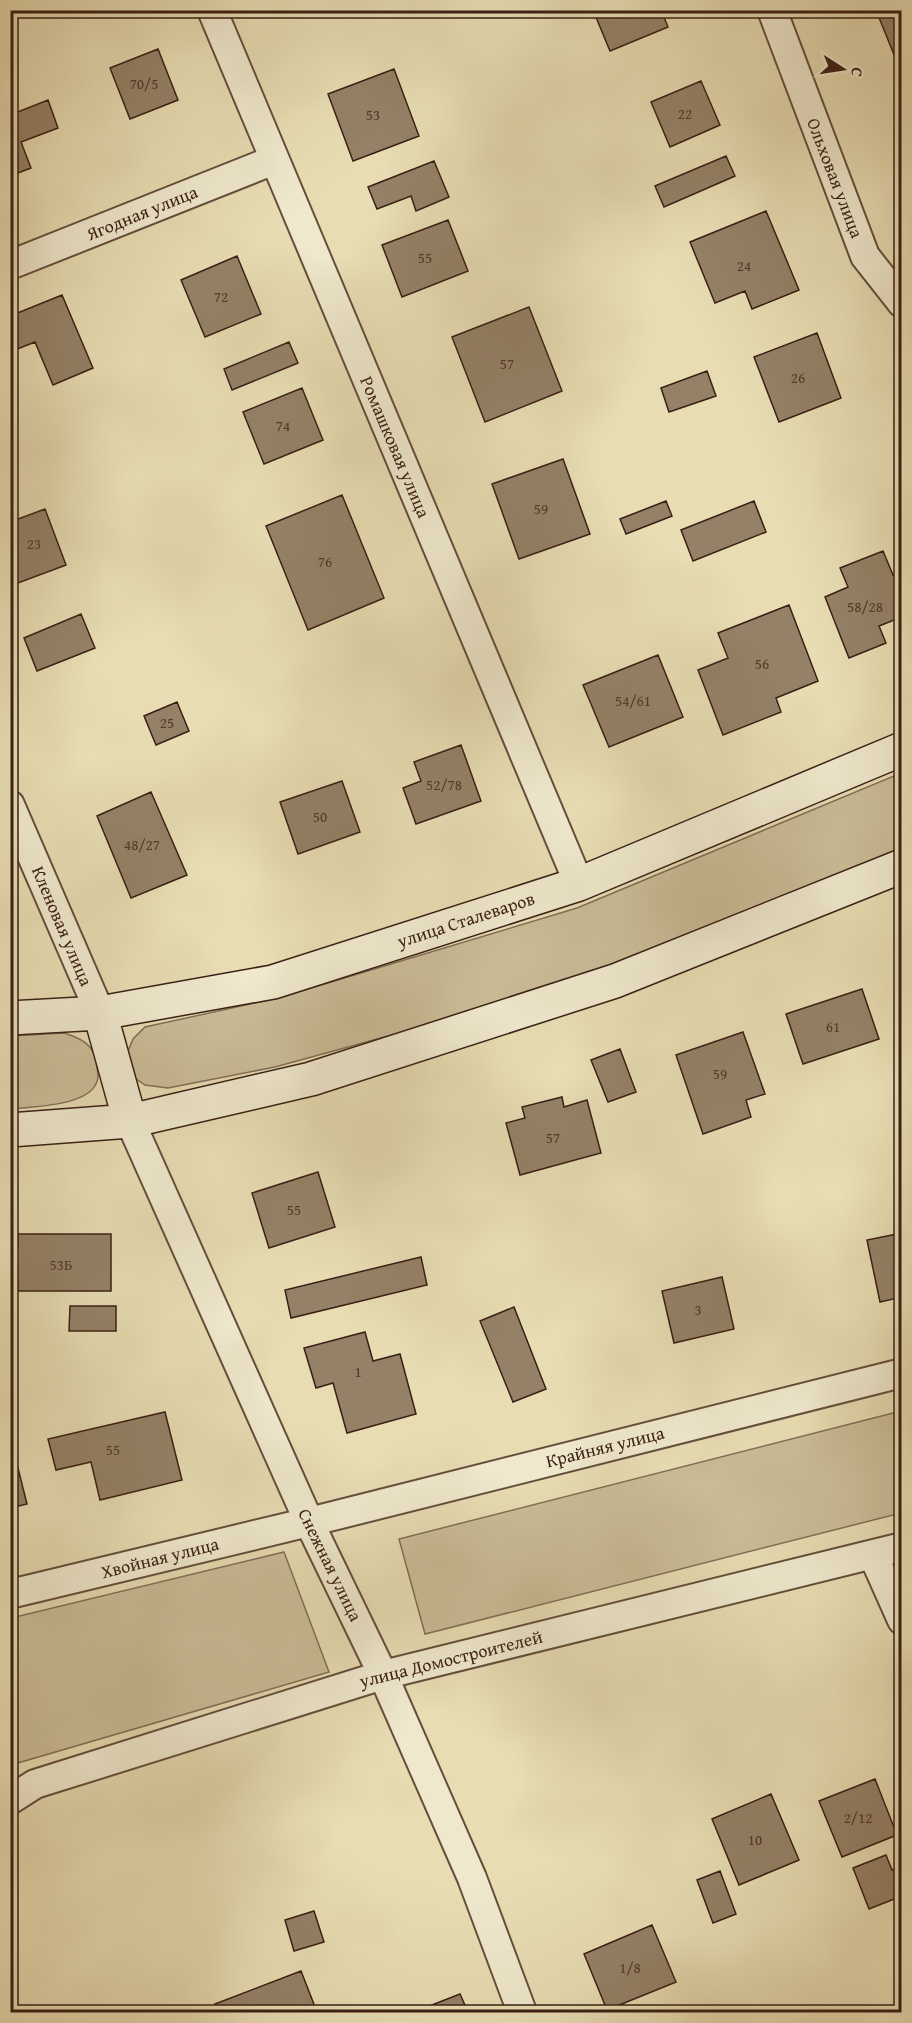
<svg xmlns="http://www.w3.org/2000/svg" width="912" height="2023" viewBox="0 0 912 2023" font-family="'Gentium Book Plus',serif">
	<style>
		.green { fill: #cabc97; stroke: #826e56; stroke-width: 1.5 }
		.building { fill: #948167; stroke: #3a1f15; stroke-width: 1.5 }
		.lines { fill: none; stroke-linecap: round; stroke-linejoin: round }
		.minor-casing { stroke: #654e3c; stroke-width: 32 }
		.secondary-casing { stroke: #3a1f15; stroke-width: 36 }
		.minor { stroke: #efe8cd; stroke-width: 28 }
		.secondary { stroke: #efe8cd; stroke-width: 33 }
		.labels { text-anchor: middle; stroke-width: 5; stroke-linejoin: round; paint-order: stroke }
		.number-label { font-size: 15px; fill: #50382a }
		.street-label { font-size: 18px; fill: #3a1f15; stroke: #efe8cd }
	</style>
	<rect width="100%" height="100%" fill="#e7dcb2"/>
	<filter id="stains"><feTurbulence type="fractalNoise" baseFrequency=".00333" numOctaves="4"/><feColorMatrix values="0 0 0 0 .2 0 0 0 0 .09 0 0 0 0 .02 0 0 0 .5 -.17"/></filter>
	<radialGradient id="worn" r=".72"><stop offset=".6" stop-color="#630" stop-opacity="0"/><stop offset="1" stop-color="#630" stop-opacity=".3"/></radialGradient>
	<path class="green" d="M901,773V849L783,900L593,974L432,1024L275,1067L168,1088L145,1085L132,1076L126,1056L133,1039L145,1027L278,998L577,908Z
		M64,1033C80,1038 94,1044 96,1062C97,1067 98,1072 98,1077C95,1107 33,1106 11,1109V1036Z
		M901,1411V1513L425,1634L399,1539Z
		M284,1552L329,1672L11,1765V1618Z"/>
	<path class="building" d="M593,10H661L668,27L610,51Z
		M876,10H902V66L899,67Z
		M158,49L178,100L130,119L110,68Z
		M394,69L419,136L353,161L328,94Z
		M701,81L720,125L670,147L651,102Z
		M48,100L58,128L21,142L31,168L10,176V115Z
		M726,156L735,176L664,207L655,186Z
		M434,161L449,197L416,211L411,196L377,209L368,187Z
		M766,211L799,290L752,309L745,291L715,303L690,242Z
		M448,220L468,271L402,297L382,245Z
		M237,256L261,314L205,337L181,280Z
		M62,295L93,368L53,385L35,342L10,352V316Z
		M529,307L562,391L485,422L452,337Z
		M817,333L841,398L779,422L754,357Z
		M289,342L298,363L232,390L224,369Z
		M707,371L716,396L669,412L661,388Z
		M302,388L323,440L264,464L243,412Z
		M563,459L590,534L519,559L492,484Z
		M342,495L384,598L308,630L266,526Z
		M666,501L672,516L626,534L620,519Z
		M754,501L766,532L693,561L681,530Z
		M45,509L66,565L10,586V522Z
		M883,551L893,575L902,572V617L879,626L886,643L849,658L825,597L848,587L840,568Z
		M789,605L818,681L776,698L781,712L723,735L698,670L728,658L718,633Z
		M81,614L95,648L37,671L24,638Z
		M658,655L683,717L609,747L583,685Z
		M177,702L189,731L156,745L144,716Z
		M461,745L481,801L416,824L403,788L421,781L414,762Z
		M342,781L360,832L298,854L280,802Z
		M151,792L187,875L131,898L97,816Z
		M862,989L879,1039L803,1064L786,1014Z
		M743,1032L765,1094L746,1100L751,1117L703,1134L676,1055Z
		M620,1049L636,1092L608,1102L591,1060Z
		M562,1097L564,1107L587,1100L601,1153L520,1175L506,1123L525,1118L522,1107Z
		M318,1172L335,1227L269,1248L252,1193Z
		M902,1233V1297L880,1302L867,1240Z
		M18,1234H111V1291H18V1283H10V1246H18Z
		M421,1257L427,1285L291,1318L285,1290Z
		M722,1277L734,1329L674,1343L662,1291Z
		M70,1306H116V1331H69Z
		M514,1307L546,1389L513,1402L480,1321Z
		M365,1332L373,1361L400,1354L416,1414L347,1433L333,1383L316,1388L304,1348Z
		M165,1412L182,1480L100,1500L91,1462L56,1470L48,1439Z
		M10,1436L27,1504L10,1508Z
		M875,1779L897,1835L842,1857L819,1801Z
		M771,1794L799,1860L739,1885L712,1819Z
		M886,1855L892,1870L902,1866V1896L869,1909L853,1868Z
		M720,1871L736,1914L713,1923L697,1880Z
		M314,1911L324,1942L294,1951L285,1920Z
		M652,1925L676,1982L607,2010L584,1954Z
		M301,1971L317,2012H218L215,2004Z
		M460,1994L468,2012H414Z"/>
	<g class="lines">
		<defs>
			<path id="minor" d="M212,10L579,884
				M772,10L865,256L902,303
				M10,265L274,160
				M10,805L100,1013
				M130,1121L309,1522L383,1675L472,1878L522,2012
				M873,1555L902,1620
				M10,1594L309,1522L902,1373
				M10,1800L35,1784L383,1675L902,1547"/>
			<path id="secondary" d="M100,1013L130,1121
				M10,1018L100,1013L273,982L579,884L902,749
				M10,1130L130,1121L311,1079L615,981L902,866"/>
		</defs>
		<use href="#minor" class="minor-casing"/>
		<use href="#secondary" class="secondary-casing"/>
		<use href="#minor" class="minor"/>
		<use href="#secondary" class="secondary"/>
	</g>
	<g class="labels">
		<g class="number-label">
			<text x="144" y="89">70/5</text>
			<text x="685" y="119">22</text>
			<text x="373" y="120">53</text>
			<text x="425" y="263">55</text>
			<text x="744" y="271">24</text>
			<text x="221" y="302">72</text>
			<text x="507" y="369">57</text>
			<text x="798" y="383">26</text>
			<text x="283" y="431">74</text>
			<text x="541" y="514">59</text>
			<text x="34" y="549">23</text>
			<text x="325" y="567">76</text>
			<text x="865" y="612">58/28</text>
			<text x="762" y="669">56</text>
			<text x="633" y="706">54/61</text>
			<text x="167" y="728">25</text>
			<text x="444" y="790">52/78</text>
			<text x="320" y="822">50</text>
			<text x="142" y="850">48/27</text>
			<text x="833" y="1032">61</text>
			<text x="720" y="1079">59</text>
			<text x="553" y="1143">57</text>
			<text x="294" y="1215">55</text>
			<text x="61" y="1270">53Б</text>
			<text x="698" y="1315">3</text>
			<text x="358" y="1377">1</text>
			<text x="113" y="1455">55</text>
			<text x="858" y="1823">2/12</text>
			<text x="755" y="1845">10</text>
			<text x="630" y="1973">1/8</text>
		</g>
		<g class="street-label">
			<text transform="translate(835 178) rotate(69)" y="6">Ольховая улица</text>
			<text transform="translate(142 213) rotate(-22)" y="6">Ягодная улица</text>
			<text transform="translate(395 447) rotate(67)" y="6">Ромашковая улица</text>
			<text transform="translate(466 920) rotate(-18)" y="6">улица Сталеваров</text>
			<text transform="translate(62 926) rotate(67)" y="6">Кленовая улица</text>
			<text transform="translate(605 1447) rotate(-14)" y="6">Крайняя улица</text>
			<text transform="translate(160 1558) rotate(-14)" y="6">Хвойная улица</text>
			<text transform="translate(330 1565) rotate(64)" y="6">Снежная улица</text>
			<text transform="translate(451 1659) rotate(-14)" y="6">улица Домостроителей</text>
		</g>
	</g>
	<rect width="912" height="2023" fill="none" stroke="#e7dcb2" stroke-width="36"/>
	<rect x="12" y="12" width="888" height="1999" fill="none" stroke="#3a1f15" stroke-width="3"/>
	<rect x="18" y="18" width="876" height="1987" fill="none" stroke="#3a1f15" stroke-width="1.5"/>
	<g transform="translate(843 69) rotate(102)" stroke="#efe8cd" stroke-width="4.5" paint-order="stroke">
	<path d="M0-4.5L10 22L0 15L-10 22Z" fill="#3a1f15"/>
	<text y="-9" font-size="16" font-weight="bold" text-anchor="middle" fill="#3a1f15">С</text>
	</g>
	<rect width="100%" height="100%" filter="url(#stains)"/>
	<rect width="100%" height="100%" fill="url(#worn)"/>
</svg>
